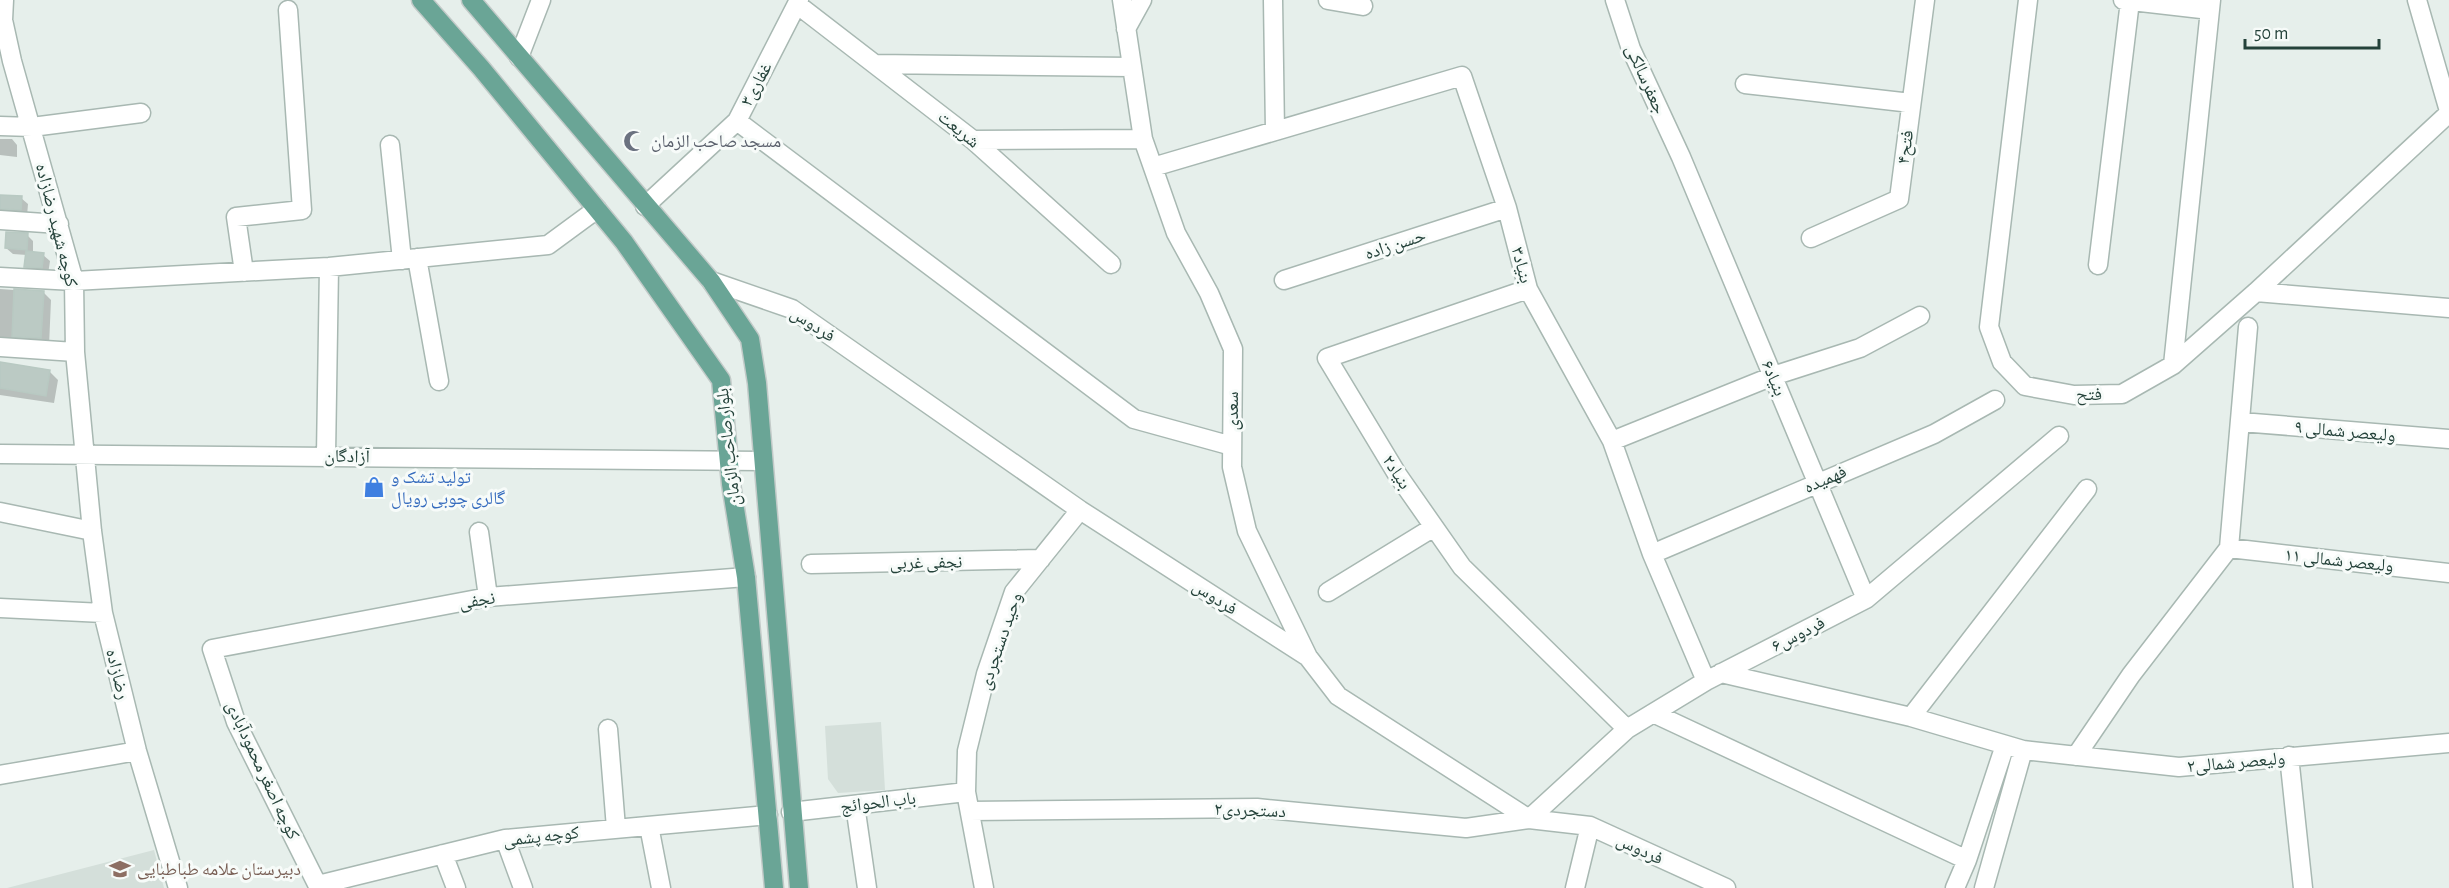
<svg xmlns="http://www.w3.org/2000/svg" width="2449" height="888" viewBox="0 0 2449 888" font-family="'Alegreya Sans','Noto Naskh Arabic',sans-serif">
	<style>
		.built { fill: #d4dfda }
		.shadow { fill: #0003 }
		.building { fill: #bbcac4; stroke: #b8c9c2; stroke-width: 1.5 }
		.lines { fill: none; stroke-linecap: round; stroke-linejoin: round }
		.minor-casing { stroke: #a8b8b2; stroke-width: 21 }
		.major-casing { stroke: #c2cac8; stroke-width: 21 }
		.minor { stroke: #fff; stroke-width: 18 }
		.major { stroke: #6aa596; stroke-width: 18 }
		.labels { text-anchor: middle; stroke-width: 6; stroke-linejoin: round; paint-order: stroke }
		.street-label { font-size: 18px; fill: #24423a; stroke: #f7fbf9 }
		.worship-label { font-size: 18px; fill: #5b616d; stroke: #f7fbf9; text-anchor: start }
		.shop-label { font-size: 18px; fill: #366cbe; stroke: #f7fbf9; text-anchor: start }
		.education-label { font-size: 18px; fill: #785e54; stroke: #f7fbf9; text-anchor: start }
	</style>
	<rect width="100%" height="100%" fill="#e6efeb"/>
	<path class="built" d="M881,722L885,790L838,793L828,779L825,726Z
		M154,850L164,888H7Z"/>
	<path class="shadow" d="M0,139H12L17,145V157L0,155Z
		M0,197L21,198L28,204L27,216H0Z
		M27,235L33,241V253L43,255L50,261L48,274L32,273L26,267L27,255L13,254L6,248Z
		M0,289L43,292L51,300L49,346L0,340Z
		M0,364L49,371L58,380L54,403L0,395Z"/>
	<path class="building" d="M0,195L22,196L21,210L0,209Z
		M6,232L28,233L27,250L5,248Z
		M26,251L44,253L42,268L24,267Z
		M14,289L44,291L41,338L12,337Z
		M0,362L50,370L46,396L0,388Z"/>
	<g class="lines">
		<defs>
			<path id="minor" d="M4,0L3,20L12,61L74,281L75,352L92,531L103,613L137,751L178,888
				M1122,0L1143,139L1176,233L1209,293L1233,349L1232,467L1247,531L1308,657
				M1273,0L1275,131
				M1328,0L1363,6
				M1615,0L1631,49L1681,157L1866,599
				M2028,0L1989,327L2002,362L2025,386L2074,395L2122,394L2173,365L2256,292L2449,113
				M2123,0L2210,10
				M2417,0L2449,111
				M798,5L973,140L1111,264
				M1126,29L1142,0
				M519,57L541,0
				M875,64L1131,67
				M1745,84L1911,103
				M737,121L1134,419L1232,446
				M0,126L32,127L141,113
				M973,140L1143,139
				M390,145L402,260
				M1153,167L1462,76L1507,208L1528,289L1612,441L1652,554L1706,681
				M645,206L737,121L799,0
				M0,220L59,224
				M1811,238L1899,199L1925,0
				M417,258L439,381
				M2098,265L2130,1
				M244,272L236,217L302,210L288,10
				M0,277L74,281L329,267L548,245L597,209
				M1284,280L1507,208
				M711,281L792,309L1080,510L1308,657L1338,696L1529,819L1590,826L1726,888
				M1528,289L1327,358L1397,474L1462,567L1627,729
				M2256,292L2449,308
				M0,347L75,352
				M2173,365L2211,0
				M2241,422L2449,439
				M1612,441L1773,376L1860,348L1920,316
				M0,454L762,461
				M326,455L329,267
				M0,512L92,531
				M479,532L488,597
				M2229,548L2449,573
				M1652,554L1934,434L1995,400
				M811,564L1041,559
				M1328,592L1434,527
				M0,608L103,613
				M1721,673L1911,717L2023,750L2179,767L2449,743
				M1653,713L1967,860
				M1911,717L2087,489
				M608,729L616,828
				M2076,756L2131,675L2229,548L2248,327
				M2289,756L2303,888
				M0,775L137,751
				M855,805L867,888
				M970,811L1257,808L1466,828L1529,819
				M791,812L966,792
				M1529,819L1627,729L1706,681L1866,599L2059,436
				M649,826L661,888
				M505,839L523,888
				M443,854L456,888
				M318,885L505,839L768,815
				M319,888L236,722L212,649L488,597L746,577
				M984,888L966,792L967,751L986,674L1014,592L1080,510
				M1575,888L1590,826
				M1955,888L1967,860L2005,745
				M1984,888L2023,750"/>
			<path id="major" d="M421,0L481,68L624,242L721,380L731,484L746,577L774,888
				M471,0L711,281L750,339L757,383L799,888"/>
		</defs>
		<use href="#minor" class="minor-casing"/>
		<use href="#major" class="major-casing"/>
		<use href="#minor" class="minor"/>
		<use href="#major" class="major"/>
	</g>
	<defs>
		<symbol id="mosque-bare" viewBox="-9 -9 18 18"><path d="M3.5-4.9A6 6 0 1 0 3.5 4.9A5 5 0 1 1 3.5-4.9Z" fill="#6b7280" stroke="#f7fbf9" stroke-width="2.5" paint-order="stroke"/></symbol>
		<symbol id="shop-bare" viewBox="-9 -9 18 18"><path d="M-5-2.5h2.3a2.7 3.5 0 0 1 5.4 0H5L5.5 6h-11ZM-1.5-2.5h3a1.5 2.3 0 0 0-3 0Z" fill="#3f7fe0" stroke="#f7fbf9" stroke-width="2.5" paint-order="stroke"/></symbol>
		<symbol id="school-bare" viewBox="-9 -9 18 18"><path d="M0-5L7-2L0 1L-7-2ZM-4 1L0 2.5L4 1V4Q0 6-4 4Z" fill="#8d6e63" stroke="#f7fbf9" stroke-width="2.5" paint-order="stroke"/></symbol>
	</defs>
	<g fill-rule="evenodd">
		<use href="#mosque-bare" x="619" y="126" width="30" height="30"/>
		<use href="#shop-bare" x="359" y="472" width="30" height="30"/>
		<use href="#school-bare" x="105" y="854" width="30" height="30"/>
	</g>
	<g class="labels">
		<g class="street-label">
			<text transform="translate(1646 79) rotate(66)" y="6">جعفرسالکی</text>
			<text transform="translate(756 84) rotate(-62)" y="6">غفاری۳</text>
			<text transform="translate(959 129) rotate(39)" y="6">شریعت</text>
			<text transform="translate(1905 147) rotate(-82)" y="6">فتح۴</text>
			<text transform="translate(57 225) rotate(76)" y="6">کوچه شهید رضازاده</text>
			<text transform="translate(1395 244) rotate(-18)" y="6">حسن زاده</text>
			<text transform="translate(1522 265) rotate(75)" y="6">بنیاد۳</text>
			<text transform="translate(813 324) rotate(33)" y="6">فردوس</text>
			<text transform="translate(1774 378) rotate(67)" y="6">بنیاد۶</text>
			<text x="2089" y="400">فتح</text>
			<text transform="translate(1232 411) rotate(-90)" y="6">سعدی</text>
			<text transform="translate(2345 431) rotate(5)" y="6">ولیعصر شمالی ۹</text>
			<text transform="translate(728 447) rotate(-96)" y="6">بلوار صاحب الزمان</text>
			<text transform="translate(347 456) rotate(1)" y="6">آزادگان</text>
			<text transform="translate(1397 472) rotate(57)" y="6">بنیاد۲</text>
			<text transform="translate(1825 479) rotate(-23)" y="6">فهمیده</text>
			<text transform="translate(2339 560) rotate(6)" y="6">ولیعصر شمالی ۱۱</text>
			<text transform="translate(926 562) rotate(-1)" y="6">نجفی غربی</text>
			<text transform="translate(1215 597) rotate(33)" y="6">فردوس</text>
			<text transform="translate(477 600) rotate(-9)" y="6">نجفی</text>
			<text transform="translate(1798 634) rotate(-27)" y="6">فردوس۶</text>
			<text transform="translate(1000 641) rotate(-71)" y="6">وحید دستجردی</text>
			<text transform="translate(118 674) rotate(76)" y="6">رضازاده</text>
			<text transform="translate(2236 762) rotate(-5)" y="6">ولیعصر شمالی۲</text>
			<text transform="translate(263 770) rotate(65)" y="6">کوچه اصغر محمودآبادی</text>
			<text transform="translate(878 802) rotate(-7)" y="6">باب الحوائج</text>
			<text transform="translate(1250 810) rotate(2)" y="6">دستجردی۲</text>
			<text transform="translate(541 836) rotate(-6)" y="6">کوچه پشمی</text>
			<text transform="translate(1640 849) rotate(25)" y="6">فردوس</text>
		</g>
		<g class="worship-label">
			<text x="651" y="147">مسجد صاحب الزمان</text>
		</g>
		<g class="shop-label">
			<text x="391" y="483">تولید تشک و<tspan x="391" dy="21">گالری چوبی رویال</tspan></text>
		</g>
		<g class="education-label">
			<text x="137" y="875">دبیرستان علامه طباطبایی</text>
		</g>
	</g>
	<path d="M2245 39v9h134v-9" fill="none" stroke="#24423a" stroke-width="3"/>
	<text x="2254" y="39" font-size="18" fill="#24423a" stroke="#f7fbf9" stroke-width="4.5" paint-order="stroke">50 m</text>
</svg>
